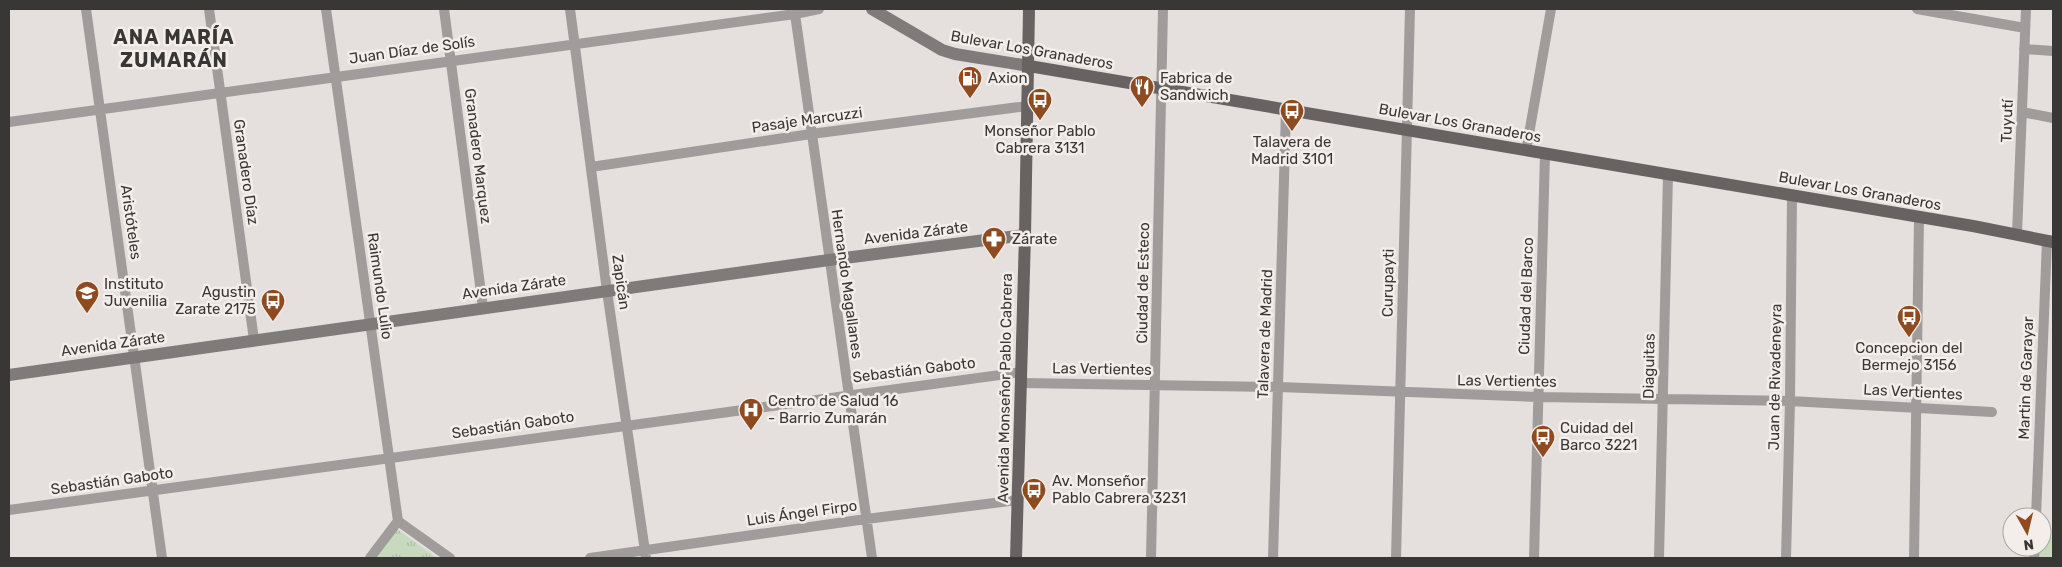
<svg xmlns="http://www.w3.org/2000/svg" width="2062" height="567" viewBox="0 0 2062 567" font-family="Rubik,sans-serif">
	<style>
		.park { fill: url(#park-tufts) }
		.pitch { fill: #c7dabe }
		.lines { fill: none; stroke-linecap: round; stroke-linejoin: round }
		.street { stroke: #9f9c9b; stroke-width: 10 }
		.secondary { stroke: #7f7b7a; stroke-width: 12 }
		.primary { stroke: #686362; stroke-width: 12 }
		.labels { text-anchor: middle; stroke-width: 5; stroke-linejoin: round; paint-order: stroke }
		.street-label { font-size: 15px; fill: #393736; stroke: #f3eeea }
		.poi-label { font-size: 15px; fill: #393736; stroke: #f3eeea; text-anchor: start }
		.district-label { font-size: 20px; font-weight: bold; letter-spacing: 1px; fill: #393736; stroke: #f3eeea }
	</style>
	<defs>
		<pattern id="park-tufts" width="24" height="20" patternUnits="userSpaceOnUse" patternTransform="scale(1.25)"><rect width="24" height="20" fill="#c7dabe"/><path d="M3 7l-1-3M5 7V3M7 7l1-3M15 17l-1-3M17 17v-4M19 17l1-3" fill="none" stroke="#acbca4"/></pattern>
	</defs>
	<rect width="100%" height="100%" fill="#e5e0dd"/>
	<path class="park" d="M397,529L437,558H376Z"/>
	<path class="pitch" d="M2042,536L2053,537V558H2036L2037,547H2042Z"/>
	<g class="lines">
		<path class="street" d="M86,9L162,558
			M209,9L254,340
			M326,9L398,521L370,558
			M444,9L483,308
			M570,9L607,291L646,558
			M1917,9L2025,28
			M795,14L872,558
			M2024,49L2053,51
			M2022,112L2053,118
			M9,122L795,14L819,9
			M1526,151L1551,9
			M591,167L811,134L1027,106
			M2017,234L2026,9
			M1022,383L1279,387L1538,397L1790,401L1992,412
			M9,510L1022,372
			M2036,517L2047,240
			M398,521L450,558
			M590,558L866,519L1018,500
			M1151,558L1163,9
			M1273,558L1286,110
			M1396,558L1410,9
			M1534,558L1545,154
			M1659,558L1668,175
			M1786,558L1790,401L1792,196
			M1914,558L1919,218
			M2034,558L2035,547"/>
		<path class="secondary" d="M872,9L942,50L955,54L1029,66
			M9,375L829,260L1025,235"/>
		<path class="primary" d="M1029,66L1973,226L2053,242
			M1016,558L1025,235L1029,9"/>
	</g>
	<defs>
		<symbol id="fuel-pin" viewBox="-11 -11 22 30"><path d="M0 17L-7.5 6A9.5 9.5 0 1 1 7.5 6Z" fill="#8f4a1f" stroke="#f3eeea"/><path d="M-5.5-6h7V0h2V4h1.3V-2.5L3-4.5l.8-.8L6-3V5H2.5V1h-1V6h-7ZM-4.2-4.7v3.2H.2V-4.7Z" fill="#fff"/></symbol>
		<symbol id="restaurant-pin" viewBox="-11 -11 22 30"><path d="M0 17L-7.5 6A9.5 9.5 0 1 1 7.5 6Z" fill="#8f4a1f" stroke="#f3eeea"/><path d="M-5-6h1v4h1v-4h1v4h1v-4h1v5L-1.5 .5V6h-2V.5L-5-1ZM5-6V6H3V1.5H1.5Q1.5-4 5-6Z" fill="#fff"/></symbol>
		<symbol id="bus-pin" viewBox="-11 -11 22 30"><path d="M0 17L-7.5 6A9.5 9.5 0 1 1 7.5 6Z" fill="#8f4a1f" stroke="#f3eeea"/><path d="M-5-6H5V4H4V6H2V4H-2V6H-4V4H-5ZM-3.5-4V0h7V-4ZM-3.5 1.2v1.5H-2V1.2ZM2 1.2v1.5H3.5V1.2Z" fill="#fff"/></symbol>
		<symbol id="pharmacy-pin" viewBox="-11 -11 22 30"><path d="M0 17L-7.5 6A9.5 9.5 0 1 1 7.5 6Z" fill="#8f4a1f" stroke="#f3eeea"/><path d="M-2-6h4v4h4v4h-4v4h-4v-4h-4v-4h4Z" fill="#fff"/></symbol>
		<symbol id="school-pin" viewBox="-11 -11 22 30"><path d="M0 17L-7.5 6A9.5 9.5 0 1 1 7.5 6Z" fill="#8f4a1f" stroke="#f3eeea"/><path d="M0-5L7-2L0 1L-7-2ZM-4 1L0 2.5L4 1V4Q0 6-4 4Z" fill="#fff"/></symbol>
		<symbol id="hospital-pin" viewBox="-11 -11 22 30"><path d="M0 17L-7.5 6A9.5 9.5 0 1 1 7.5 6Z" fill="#8f4a1f" stroke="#f3eeea"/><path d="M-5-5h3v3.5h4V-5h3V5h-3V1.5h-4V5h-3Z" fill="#fff"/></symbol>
	</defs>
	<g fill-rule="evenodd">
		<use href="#fuel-pin" x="956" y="64" width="28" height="38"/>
		<use href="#restaurant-pin" x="1128" y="73" width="28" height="38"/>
		<use href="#bus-pin" x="1026" y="86" width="28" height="38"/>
		<use href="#bus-pin" x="1278" y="97" width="28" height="38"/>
		<use href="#pharmacy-pin" x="980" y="225" width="28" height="38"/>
		<use href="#school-pin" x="73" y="279" width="28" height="38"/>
		<use href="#bus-pin" x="259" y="287" width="28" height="38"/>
		<use href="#bus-pin" x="1895" y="303" width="28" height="38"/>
		<use href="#hospital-pin" x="737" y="396" width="28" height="38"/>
		<use href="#bus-pin" x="1529" y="423" width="28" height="38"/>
		<use href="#bus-pin" x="1020" y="476" width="28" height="38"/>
	</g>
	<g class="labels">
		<g class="street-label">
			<text transform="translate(412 50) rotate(-8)" y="5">Juan Díaz de Solís</text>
			<text transform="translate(1032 50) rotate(10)" y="5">Bulevar Los Granaderos</text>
			<text transform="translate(807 120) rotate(-8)" y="5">Pasaje Marcuzzi</text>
			<text transform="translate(2007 121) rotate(-88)" y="5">Tuyutí</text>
			<text transform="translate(1460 123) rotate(10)" y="5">Bulevar Los Granaderos</text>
			<text transform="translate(478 156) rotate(83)" y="5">Granadero Marquez</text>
			<text transform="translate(246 172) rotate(82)" y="5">Granadero Díaz</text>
			<text transform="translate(1860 191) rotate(10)" y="5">Bulevar Los Granaderos</text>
			<text transform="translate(131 222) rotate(82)" y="5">Aristóteles</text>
			<text transform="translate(916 233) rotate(-7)" y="5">Avenida Zárate</text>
			<text transform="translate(621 282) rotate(82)" y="5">Zapicán</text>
			<text transform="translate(1143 283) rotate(-89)" y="5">Ciudad de Esteco</text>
			<text transform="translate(1388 283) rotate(-89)" y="5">Curupayti</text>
			<text transform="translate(847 284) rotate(82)" y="5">Hernando Magallanes</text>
			<text transform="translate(380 286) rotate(82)" y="5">Raimundo Lulio</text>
			<text transform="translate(514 287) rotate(-8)" y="5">Avenida Zárate</text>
			<text transform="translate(1526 296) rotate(-88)" y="5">Ciudad del Barco</text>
			<text transform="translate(1265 334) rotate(-88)" y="5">Talavera de Madrid</text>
			<text transform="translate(113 344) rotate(-8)" y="5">Avenida Zárate</text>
			<text transform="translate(1649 366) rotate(-89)" y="5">Diaguitas</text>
			<text transform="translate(1102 369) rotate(1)" y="5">Las Vertientes</text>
			<text transform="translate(914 370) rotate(-7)" y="5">Sebastián Gaboto</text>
			<text transform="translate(1775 377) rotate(-89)" y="5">Juan de Rivadeneyra</text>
			<text transform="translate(2026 378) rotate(-88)" y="5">Martin de Garayar</text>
			<text transform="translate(1507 381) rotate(1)" y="5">Las Vertientes</text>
			<text transform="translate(1005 388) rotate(-89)" y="5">Avenida Monseñor Pablo Cabrera</text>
			<text transform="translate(1913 392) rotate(3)" y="5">Las Vertientes</text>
			<text transform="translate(513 425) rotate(-8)" y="5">Sebastián Gaboto</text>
			<text transform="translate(112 481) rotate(-8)" y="5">Sebastián Gaboto</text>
			<text transform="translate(802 513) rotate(-8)" y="5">Luis Ángel Firpo</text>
		</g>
		<g class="poi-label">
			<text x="988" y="83">Axion</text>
			<text x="1160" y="83">Fabrica de<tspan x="1160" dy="17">Sandwich</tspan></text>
			<text x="1040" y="136" text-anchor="middle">Monseñor Pablo<tspan x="1040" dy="17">Cabrera 3131</tspan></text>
			<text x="1292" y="147" text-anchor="middle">Talavera de<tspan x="1292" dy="17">Madrid 3101</tspan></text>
			<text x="1012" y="244">Zárate</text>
			<text x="104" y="289">Instituto<tspan x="104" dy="17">Juvenilia</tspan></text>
			<text x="256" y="297" text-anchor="end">Agustin<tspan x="256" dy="17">Zarate 2175</tspan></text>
			<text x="1909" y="353" text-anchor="middle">Concepcion del<tspan x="1909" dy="17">Bermejo 3156</tspan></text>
			<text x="768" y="406">Centro de Salud 16<tspan x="768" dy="17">- Barrio Zumarán</tspan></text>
			<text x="1560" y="433">Cuidad del<tspan x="1560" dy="17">Barco 3221</tspan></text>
			<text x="1052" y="486">Av. Monseñor<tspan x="1052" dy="17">Pablo Cabrera 3231</tspan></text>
		</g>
		<g class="district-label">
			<text x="174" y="44">ANA MARÍA<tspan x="174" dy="23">ZUMARÁN</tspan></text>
		</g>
	</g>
	<rect width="2062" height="567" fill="none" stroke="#393736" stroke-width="20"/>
	<g transform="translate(2027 532) rotate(172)"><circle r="24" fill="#f3eeea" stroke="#a9a5a2"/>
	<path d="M0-4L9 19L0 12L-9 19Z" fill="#8f4a1f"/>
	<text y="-8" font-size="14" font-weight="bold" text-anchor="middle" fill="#393736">N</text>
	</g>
</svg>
